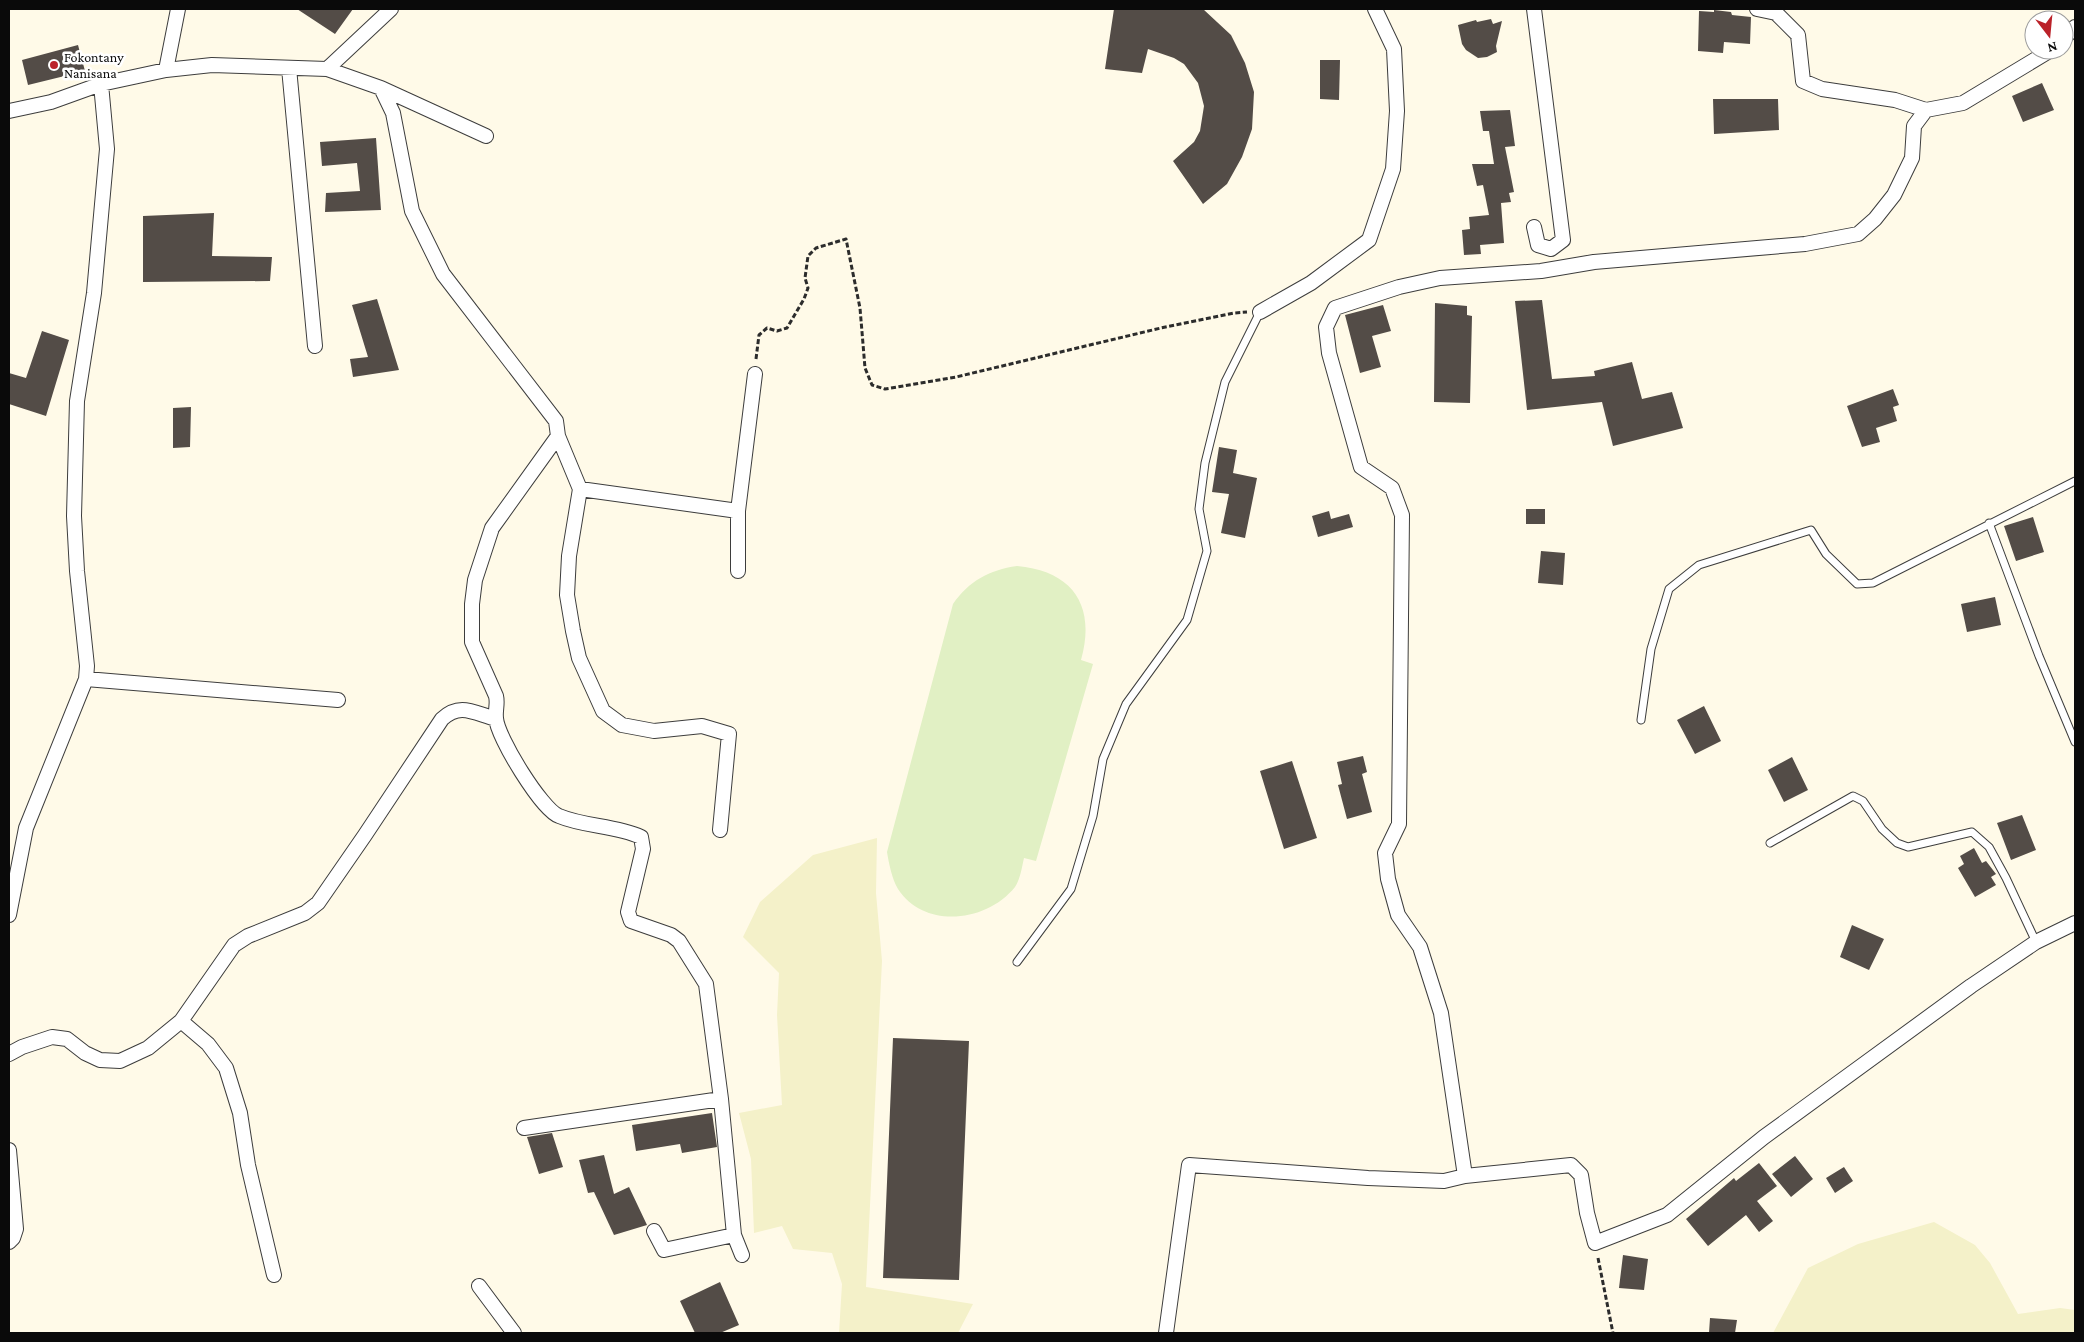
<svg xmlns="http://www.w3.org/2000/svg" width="2084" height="1342" viewBox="0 0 2084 1342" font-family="'Crimson Pro',serif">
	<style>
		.farmland { fill: #f4f1c9 }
		.pitch { fill: #e1f0c4 }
		.building { fill: #534c47 }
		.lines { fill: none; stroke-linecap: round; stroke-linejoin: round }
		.service-casing { stroke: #3d3d3d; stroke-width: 9 }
		.minor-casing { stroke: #3d3d3d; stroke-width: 16 }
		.path { stroke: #2c2c2c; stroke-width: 3; stroke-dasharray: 5 2.5; stroke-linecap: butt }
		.service { stroke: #fff; stroke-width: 7 }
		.minor { stroke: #fff; stroke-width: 14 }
		.poi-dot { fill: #bb2229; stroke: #fff; stroke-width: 2 }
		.labels { text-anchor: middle; stroke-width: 5; stroke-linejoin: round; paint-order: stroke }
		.poi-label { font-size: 14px; fill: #0a0a0a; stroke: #fff; text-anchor: start }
	</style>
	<rect width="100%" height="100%" fill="#fffae8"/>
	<path class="farmland" d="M877,838L876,893L882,961L866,1287L973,1304L958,1333H839L842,1284L832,1253L793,1249L782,1226L754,1233L751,1159L739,1113L782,1105L777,1015L779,973L743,937L760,902L813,855Z
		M1934,1222L1975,1245L1990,1263L2018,1314L2060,1308L2075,1310V1333H1773L1808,1268L1858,1244Z"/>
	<path class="pitch" d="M1017,566C1074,571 1096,607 1081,660L1093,664L1036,861L1024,858C1022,867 1020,880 1015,887C987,922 925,930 898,889C892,879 889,864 887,852L953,604C969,581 989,570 1017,566Z"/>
	<path class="building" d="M297,9H353L335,34Z
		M1114,9H1203L1231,35L1245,63L1254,92L1252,129L1242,157L1227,184L1203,204L1173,161L1194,142L1200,131L1204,106L1198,83L1184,64L1174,58L1148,49L1142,73L1105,69Z
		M1714,10L1731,12L1732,15L1751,17L1750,44L1724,42L1723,53L1698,51L1699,11L1714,12Z
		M1491,19L1493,24L1502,21L1496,46L1497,52L1487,57L1478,58L1466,50L1462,44L1458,25L1476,20L1477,22Z
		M78,45L85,71L28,85L22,60Z
		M1320,60H1340L1339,100L1320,99Z
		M2042,83L2054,110L2023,122L2012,96Z
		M1713,99H1778L1779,130L1714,134Z
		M1510,110L1515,146L1505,147L1514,192L1509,193L1511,202L1501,203L1504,243L1480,245L1481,254L1464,255L1462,230L1470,229L1469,217L1489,215L1483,185L1477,186L1472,164H1494L1489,131H1483L1480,111Z
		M376,138L381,210L325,212L326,193L360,191L357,163L322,166L320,142Z
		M214,213L212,256L272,257L270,281L143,282V216Z
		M377,299L399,370L353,377L350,359L368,357L352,305Z
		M1542,300L1552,379L1595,376L1594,371L1632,362L1642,399L1672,392L1683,428L1613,446L1602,402L1527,410L1515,301Z
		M1435,303L1467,306V315L1472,316L1470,403L1434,402Z
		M1383,305L1391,331L1372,336L1381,367L1360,373L1345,315Z
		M42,331L69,340L46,416L9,404V373L26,378Z
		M1893,389L1899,405L1893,407L1897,421L1876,428L1880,442L1862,447L1847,406Z
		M191,407L190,447L173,448V408Z
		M1219,447L1237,450L1233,473L1257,478L1245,538L1221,533L1229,494L1212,492Z
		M1526,509H1545V524H1526Z
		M1329,511L1331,519L1349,514L1353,527L1318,537L1312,516Z
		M2033,517L2044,552L2016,561L2004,526Z
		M1541,551L1565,553L1563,585L1538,583Z
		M1995,597L2001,625L1967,632L1961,604Z
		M1704,706L1721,741L1695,754L1677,720Z
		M1363,756L1367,772L1362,774L1372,812L1347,819L1338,785L1342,784L1337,762Z
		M1792,757L1808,790L1784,802L1768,770Z
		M1292,761L1317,838L1284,849L1260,771Z
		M2022,815L2036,850L2011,860L1997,823Z
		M1974,848L1982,863L1986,861L1996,874L1991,877L1996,885L1975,897L1958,868L1964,864L1960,856Z
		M1852,925L1884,939L1869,970L1840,957Z
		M893,1038L969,1041L959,1280L883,1278Z
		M712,1113L717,1147L682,1153L680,1144L636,1151L632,1125Z
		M552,1133L563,1167L539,1174L527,1137Z
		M604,1155L614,1194L629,1187L647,1225L614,1235L594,1192L588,1193L579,1160Z
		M1795,1156L1813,1179L1791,1197L1772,1174Z
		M1759,1163L1777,1186L1757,1201L1773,1221L1759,1232L1746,1215L1708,1246L1686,1219L1734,1178L1736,1181Z
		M1844,1167L1853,1181L1835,1193L1826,1178Z
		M1623,1255L1648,1259L1644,1290L1619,1288Z
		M720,1282L739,1325L720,1333H695L680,1301Z
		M1710,1318L1737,1320L1735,1333H1709Z"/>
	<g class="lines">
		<defs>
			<path id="service" d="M1989,523L2039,656L2075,742
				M1641,720L1651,649L1669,589L1699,565L1811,530L1826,554L1857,584L1873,583L2075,481
				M1770,843L1853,796L1863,801L1882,829L1897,843L1908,847L1972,832L1989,847L2006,878L2036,942
				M1017,962L1071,889L1093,816L1103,759L1126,704L1187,620L1207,551L1199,509L1205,463L1225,382L1260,312"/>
			<path id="minor" d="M1757,9L1776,13L1798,35L1803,81L1822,89L1895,100L1926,110
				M2064,38L2075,27
				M2051,50L1963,103L1926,110L1914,126L1912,158L1894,195L1875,219L1858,234L1805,244L1594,262L1541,271L1440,278L1399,287L1335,308L1326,327L1329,353L1361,467L1392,488L1402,515L1399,824L1385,853L1388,879L1398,915L1420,947L1441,1013L1465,1176L1571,1165L1581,1175L1587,1213L1595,1243L1667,1215L1764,1137L1971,986L2036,942L2075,923
				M289,68L315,346
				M327,69L381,88L393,113L412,211L443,274L556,421L558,436L580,489L569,556L567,595L573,631L579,658L603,711L622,725L654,731L702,726L729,734L720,830
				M166,70L178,9
				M381,88L486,136
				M9,111L51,102L101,84L166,70L212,65L327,69L391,9
				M1534,227L1538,245L1551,249L1563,240L1534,9
				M1260,312L1311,283L1369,240L1393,169L1397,111L1394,49L1375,9
				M580,489L738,511
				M738,571V511L755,374
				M86,679L338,700
				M9,915L26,828L86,679L87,666L77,571L74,516L77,401L94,293L107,149L101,84
				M181,1021L208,1044L226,1068L240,1113L248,1165L274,1275
				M9,1054L22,1047L52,1037L67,1039L85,1053L100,1060L120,1061L148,1048L181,1021L234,945L248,936L305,913L318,903L365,835L442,719C460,702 474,713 496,719
				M721,1099L734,1235L742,1255
				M524,1128L721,1099L706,984L679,941L671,935L631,921L628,912L643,849L641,837C615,825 585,827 559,816C542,810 497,737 496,718C495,710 498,704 496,696L472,642V604L475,580L492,528L558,436
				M9,1150L16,1229L13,1238L9,1242
				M654,1231L664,1250L734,1235
				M479,1286L514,1333
				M1166,1333L1189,1165L1368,1178L1444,1181L1465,1176"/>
		</defs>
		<use href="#service" class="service-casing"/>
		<use href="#minor" class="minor-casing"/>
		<path class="path" d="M756,359L759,335L767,328L777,331L787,328L804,299L808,288L805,278L808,256L816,248L846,239L860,308L865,368L872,385L885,389L956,377L1161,328L1234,313L1247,312
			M1598,1258L1613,1333"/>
		<use href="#service" class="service"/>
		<use href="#minor" class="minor"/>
	</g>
	<circle class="poi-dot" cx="54" cy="65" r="5"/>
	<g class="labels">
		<g class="poi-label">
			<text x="64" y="62">Fokontany<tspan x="64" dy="16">Nanisana</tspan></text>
		</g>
	</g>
	<rect width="2084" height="1342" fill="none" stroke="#0a0a0a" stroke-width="20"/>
	<g transform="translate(2049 35) rotate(164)"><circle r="24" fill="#ffffff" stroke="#9d9d9d"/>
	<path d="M0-4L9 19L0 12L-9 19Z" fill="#bb2229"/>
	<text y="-8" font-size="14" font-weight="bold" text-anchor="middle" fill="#0a0a0a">N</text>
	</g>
</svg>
